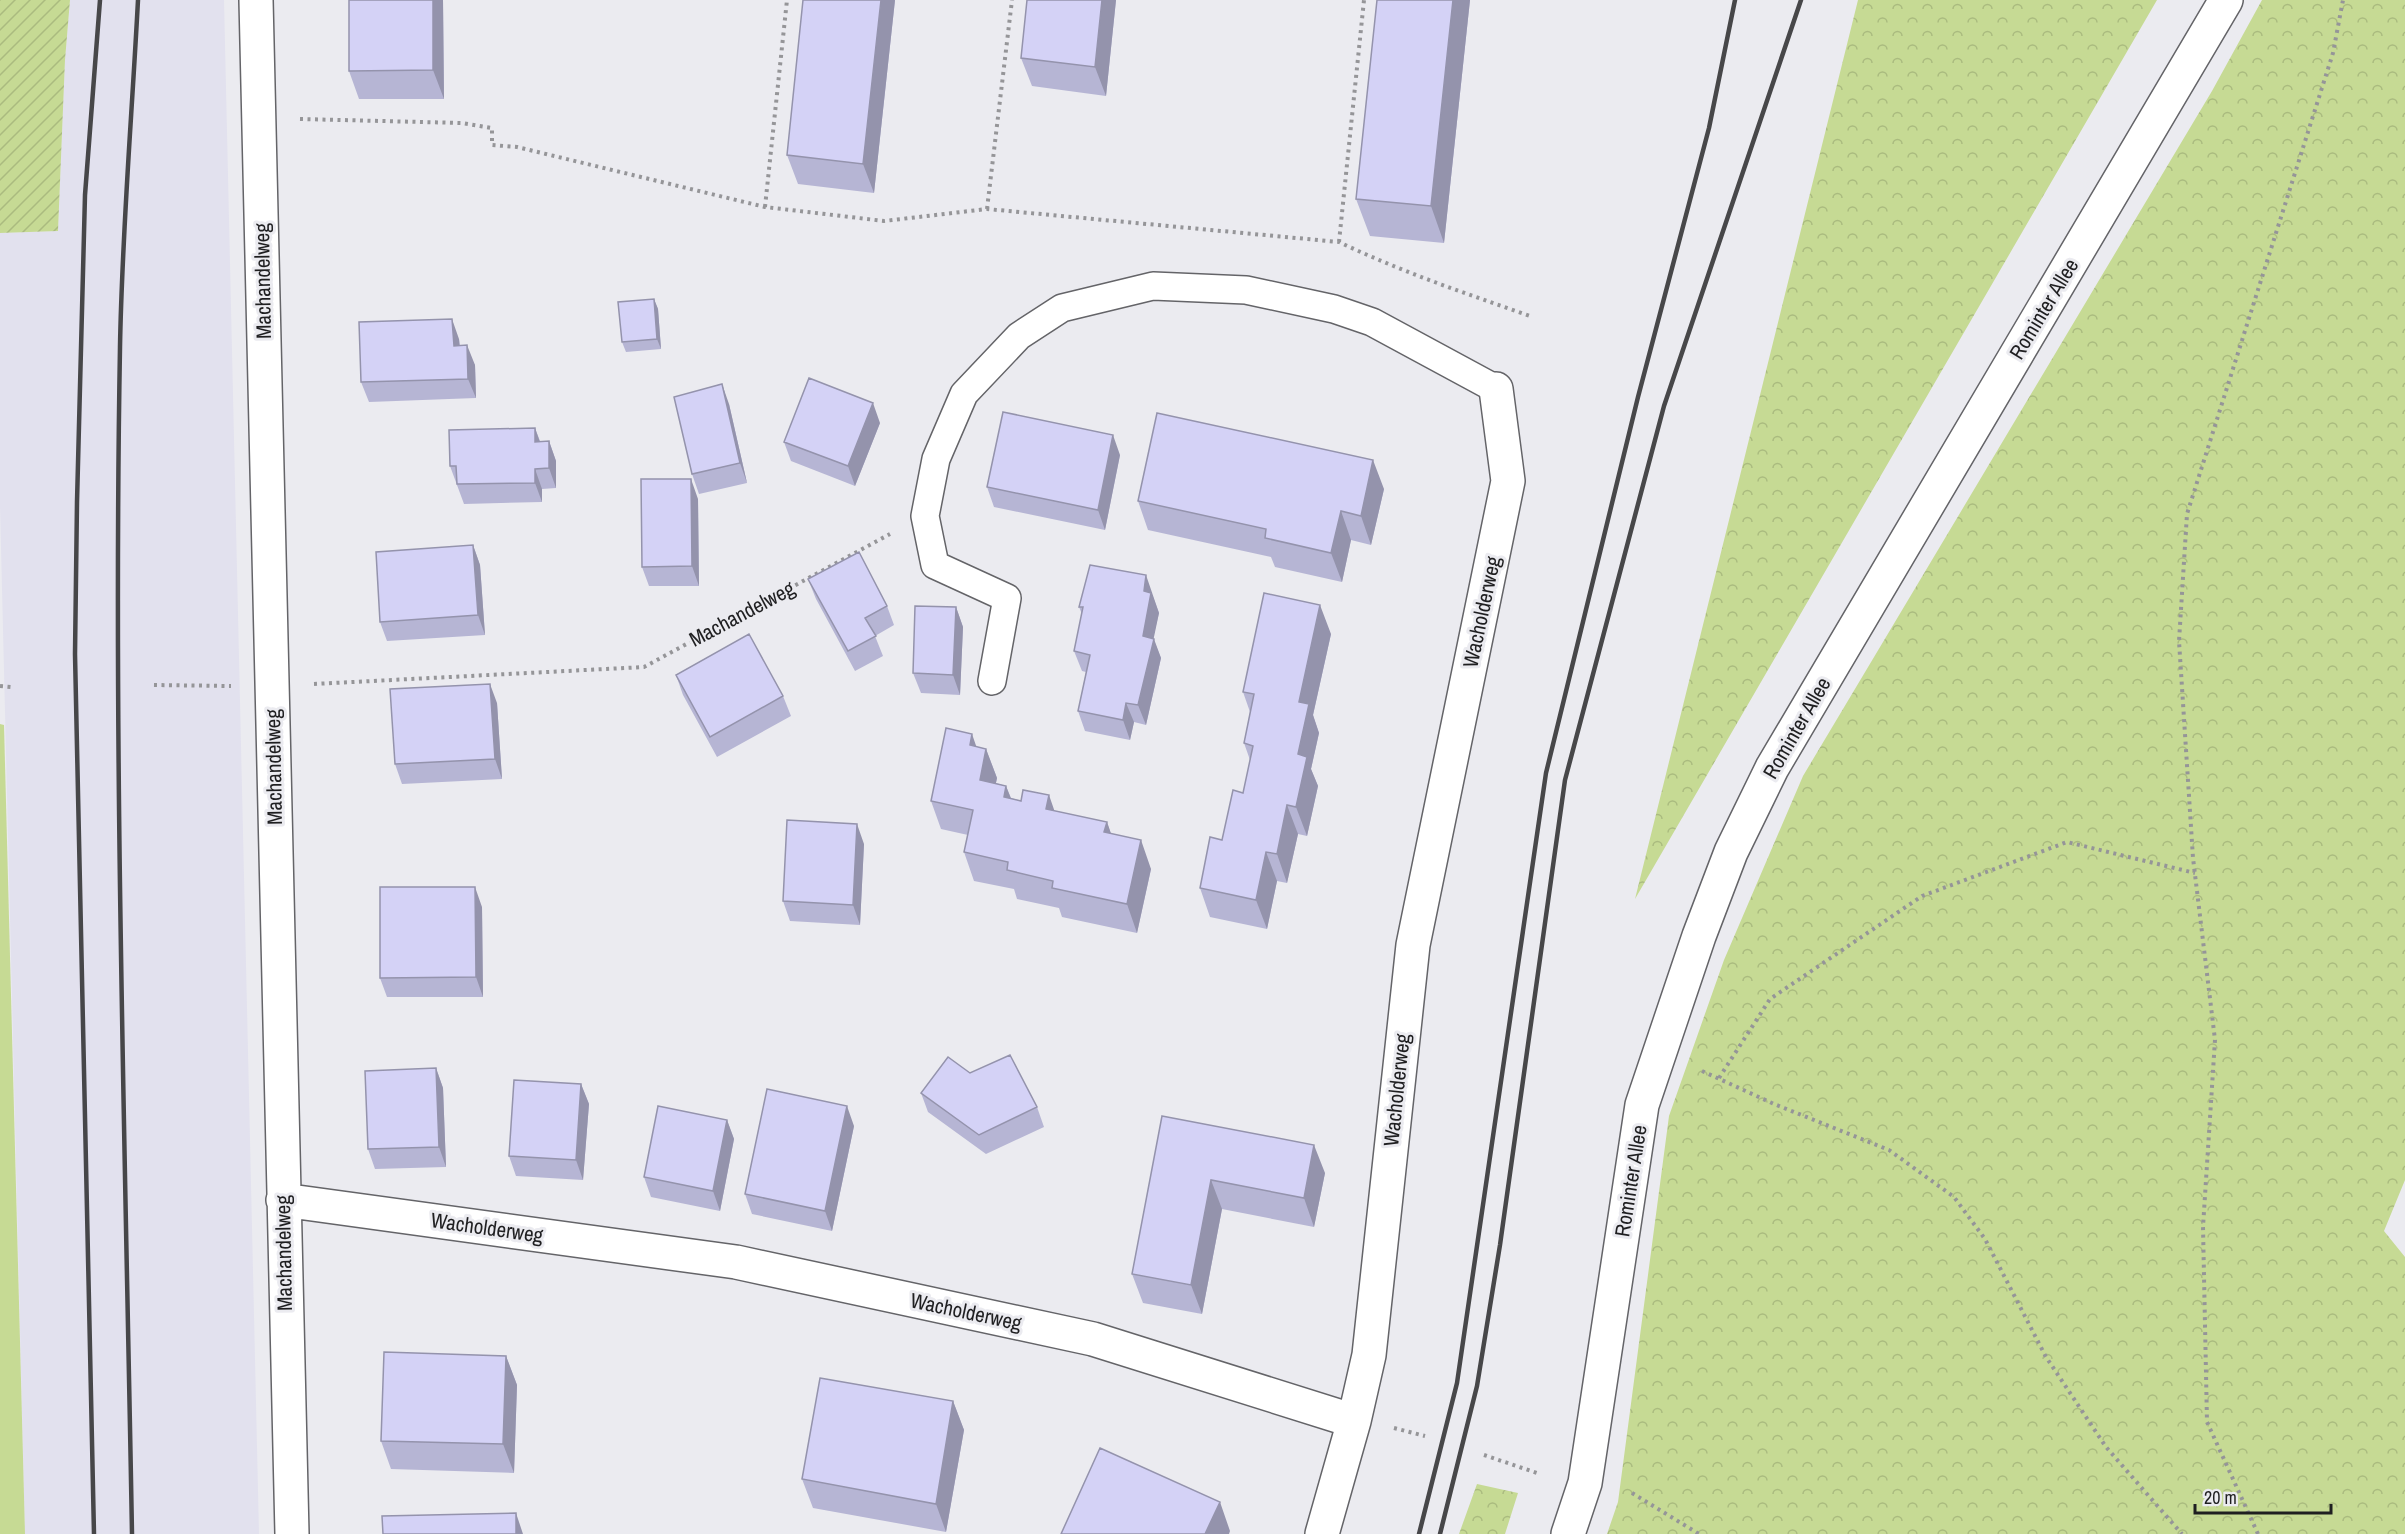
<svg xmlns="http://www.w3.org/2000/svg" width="2405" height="1534" viewBox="0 0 2405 1534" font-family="'Archivo Narrow',sans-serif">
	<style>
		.built { fill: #e2e1ee }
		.forest { fill: url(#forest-crowns) }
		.park { fill: #c6da94 }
		.garden { fill: url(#garden-furrows) }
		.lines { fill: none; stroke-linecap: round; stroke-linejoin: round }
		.lane-casing { stroke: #646468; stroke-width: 30 }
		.street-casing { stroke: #646468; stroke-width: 36 }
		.secondary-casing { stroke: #646468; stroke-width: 36 }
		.path { stroke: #959598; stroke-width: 4; stroke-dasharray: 3 4.5; stroke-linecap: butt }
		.lane { stroke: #fff; stroke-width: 27 }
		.street { stroke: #fff; stroke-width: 33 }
		.secondary { stroke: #fff; stroke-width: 33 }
		.rail { stroke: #474749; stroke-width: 4.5 }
		.wall { fill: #b6b5d4 }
		.shaded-wall { fill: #9493ac }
		.building { fill: #d4d2f6; stroke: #9493ac; stroke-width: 1.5 }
		.labels { text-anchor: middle; stroke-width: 6; stroke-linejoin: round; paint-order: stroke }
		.street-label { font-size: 21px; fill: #1f1f21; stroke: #ebebf0 }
	</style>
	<defs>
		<pattern id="forest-crowns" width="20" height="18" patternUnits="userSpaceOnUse" patternTransform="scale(1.5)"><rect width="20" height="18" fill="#c6da94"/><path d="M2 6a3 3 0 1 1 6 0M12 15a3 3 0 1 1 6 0" fill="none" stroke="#aabb7f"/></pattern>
		<pattern id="garden-furrows" width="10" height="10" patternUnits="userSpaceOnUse" patternTransform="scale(1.5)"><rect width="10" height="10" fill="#c6da94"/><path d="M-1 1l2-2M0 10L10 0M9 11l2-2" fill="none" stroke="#aabb7f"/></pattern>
	</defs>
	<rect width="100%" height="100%" fill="#ebebf0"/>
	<path class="built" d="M70,0H224L259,1534H25L0,506V233L58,231L65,60Z"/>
	<path class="forest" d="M1858,0H2157L1635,899Z
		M2262,0H2405V1180L2384,1231L2405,1257V1534H1607L1618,1502L1669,1116L1724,960L1803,776L2212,91Z
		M1477,1484L1518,1493L1505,1534H1459Z"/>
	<path class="park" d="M0,724L4,725L25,1534H0Z"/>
	<path class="garden" d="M0,0H70L65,60L58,231L0,233Z"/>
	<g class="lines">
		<defs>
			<path id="lane" d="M992,681L1007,598L935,565L925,516L936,459L964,394L1019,336L1062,308L1153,286L1246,290L1334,309L1372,322L1496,389"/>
			<path id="street" d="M256,0L292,1534
				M283,1200L736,1262L1093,1339L1354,1421
				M1322,1534L1354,1421L1369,1355L1413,945L1508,481L1496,389"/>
			<path id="secondary" d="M1568,1534L1585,1483L1642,1105L1699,936L1731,852L1772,768L2226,0"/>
		</defs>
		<use href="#lane" class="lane-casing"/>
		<use href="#street" class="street-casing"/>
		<use href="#secondary" class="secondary-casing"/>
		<path class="path" d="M300,119L462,123L492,128V145L517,147L765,207L884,221L987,209L1339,242C1402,272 1467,294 1533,317
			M765,207L787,0
			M987,209L1012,0
			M1339,242L1364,0
			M314,684L644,667L890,534
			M154,685L231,686
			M0,686L11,687
			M1702,1071L1774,1104L1889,1150L1954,1197L1985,1239L2046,1357L2106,1447L2182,1534
			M1719,1078L1770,999L1922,896L2067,842L2195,873
			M1394,1428L1425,1436
			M1484,1455L1540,1474
			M1632,1493L1699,1534
			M2258,1534L2207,1422L2203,1227L2215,1040L2193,858L2179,641L2187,514L2333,53L2343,0"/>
		<use href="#lane" class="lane"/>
		<use href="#street" class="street"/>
		<use href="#secondary" class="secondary"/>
		<path class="rail" d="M94,1534L75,654L77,502L85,195L100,0
			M132,1534C125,1138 113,742 120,347C122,231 132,115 138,0
			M1419,1534L1457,1383L1546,773L1638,397L1709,128L1735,0
			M1440,1534L1477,1386L1500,1245L1565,780L1664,406L1801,0"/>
	</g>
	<path class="wall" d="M349,0H443L444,99H359L349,71Z
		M895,0L874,193L798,184L787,155Z
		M1027,0H1116L1106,96L1032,86L1021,58Z
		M1377,0H1470L1444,243L1370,236L1356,199Z
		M654,299L658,309L661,349L626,352L622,342Z
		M459,339L460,346L475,365L476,398L369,402L361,382Z
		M729,404L747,483L699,494L692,474Z
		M880,423L855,486L791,461L784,442Z
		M535,428L540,441H549L556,461V488L542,489V502L464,504L450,466Z
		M1120,455L1105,530L994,507L987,487Z
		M1384,489L1371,545L1351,540L1342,582L1275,567L1271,557L1148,530L1138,501Z
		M698,499L699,586H649L642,567Z
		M473,545L480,565L485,635L387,641L380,622Z
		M808,579L887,606L894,625L875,636L883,656L855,671L816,599Z
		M1153,595V597L1159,613L1153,638L1161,658L1146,725L1134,722L1130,740L1085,731L1078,711L1086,672L1082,671L1074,651L1082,614L1079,607Z
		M956,607L963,627L960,695L921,693L913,673Z
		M1331,634L1313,715L1319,733L1311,769L1318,786L1307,836L1298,834L1287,883L1277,881L1267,929L1210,917L1200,888L1243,793L1250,760L1244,743L1250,712L1243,692Z
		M676,675L783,696L791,716L717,757L683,695Z
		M497,703L502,779L402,784L395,764Z
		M977,747L986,749L997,778L996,783L1006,786L1011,798L1055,811L1107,822L1111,834L1151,869L1137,933L1062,917L1059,908L1017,899L1014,889L974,881L964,852L968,835L941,829L931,801Z
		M864,844L860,925L790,921L783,901Z
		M482,907L483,997H387L380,978Z
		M436,1068L443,1088L446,1167L375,1169L368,1149Z
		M970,1073L1037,1107L1044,1127L986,1154L928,1112L921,1093Z
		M581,1084L589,1104L583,1180L516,1176L509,1156Z
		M1162,1116L1325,1173L1314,1227L1222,1209L1202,1314L1143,1303L1132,1274Z
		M727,1120L734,1139L720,1211L651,1197L644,1177Z
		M854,1126L832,1231L752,1214L745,1194Z
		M506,1356L517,1385L514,1473L391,1469L381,1441Z
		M953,1401L964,1430L946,1532L813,1508L802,1479Z"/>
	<path class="shaded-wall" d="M433,0H443L444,99L433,70Z
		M881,0H895L874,193L863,164Z
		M1102,0H1116L1106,96L1095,67Z
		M1453,0H1470L1444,243L1431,206Z
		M654,299L658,309L661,349L657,339Z
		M452,319L459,339L461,366L454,346Z
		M467,345L475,365L476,398L468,379Z
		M722,384L729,404L747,483L740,463Z
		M873,403L880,423L855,486L848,466Z
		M535,428L542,448L535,442Z
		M1113,435L1120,455L1105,530L1098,510Z
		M549,441L556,461V488L549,468Z
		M1373,460L1384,489L1371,545L1361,516Z
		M535,469L542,489V502L535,483Z
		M691,479L698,499L699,586L692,566Z
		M1341,511L1351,540L1342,582L1331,553Z
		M473,545L480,565L485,635L478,615Z
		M1146,575L1159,613L1150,656L1143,636L1144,591Z
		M1320,605L1331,634L1313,715L1319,733L1311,769L1318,786L1307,836L1296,807L1299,702Z
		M956,607L963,627L960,695L953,675Z
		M1154,639L1161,658L1146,725L1138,705Z
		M490,684L497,703L502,779L495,759Z
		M1126,703L1134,722L1130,740L1123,720Z
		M972,734L982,763L970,745Z
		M986,749L997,778L990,809L980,780Z
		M1006,786L1017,814L1004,797Z
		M1049,795L1059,824L1046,809Z
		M1287,805L1298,834L1287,883L1277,854Z
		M1107,822L1117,851L1104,832Z
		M857,824L864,844L860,925L853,905Z
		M1141,840L1151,869L1137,933L1127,904Z
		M1266,852L1277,881L1267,929L1256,900Z
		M475,887L482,907L483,997L476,977Z
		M436,1068L443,1088L446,1167L439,1147Z
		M581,1084L589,1104L583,1180L576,1160Z
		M847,1106L854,1126L832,1231L825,1211Z
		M727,1120L734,1139L720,1211L713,1191Z
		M1314,1145L1325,1173L1314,1227L1304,1198Z
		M1211,1180L1222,1209L1202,1314L1191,1285Z
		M506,1356L517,1385L514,1473L503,1444Z
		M953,1401L964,1430L946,1532L936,1504Z
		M1220,1502L1230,1531L1229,1534H1205Z
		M516,1513L523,1534H516Z"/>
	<path class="building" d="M349,0H433V70L349,71Z
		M803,0H881L863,164L787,155Z
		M1027,0H1102L1095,67L1021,58Z
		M1377,0H1453L1431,206L1356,199Z
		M654,299L657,339L622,342L618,302Z
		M452,319L454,346L467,345L468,379L361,382L359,322Z
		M809,378L873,403L848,466L784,442Z
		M722,384L740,463L692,474L674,397Z
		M1003,412L1113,435L1098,510L987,487Z
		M1157,413L1373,460L1361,516L1341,511L1331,553L1265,538L1266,529L1138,501Z
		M535,428V442L549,441V468L535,469V483L457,484L456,466H450L449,430Z
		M641,479H691L692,566L642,567Z
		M473,545L478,615L380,622L376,552Z
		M859,552L887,606L865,618L876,636L848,651L808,579Z
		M1090,565L1146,575L1144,591L1151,593L1143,636L1154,639L1138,705L1126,703L1123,720L1078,711L1090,655L1074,651L1083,607H1079Z
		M1264,593L1320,605L1299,702L1309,704L1298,754L1307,757L1296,807L1287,805L1277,854L1266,852L1256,900L1200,888L1210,837L1222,840L1233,790L1243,793L1253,746L1244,743L1254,694L1243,692Z
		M915,606L956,607L953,675L913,673Z
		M749,634L783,696L710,737L676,675Z
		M490,684L495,759L395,764L390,689Z
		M946,728L972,734L970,745L986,749L980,780L1006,786L1004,797L1021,801L1023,790L1049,795L1046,809L1107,822L1104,832L1141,840L1127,904L1052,888L1053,881L1007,870L1008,862L964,852L973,810L931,801Z
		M787,820L857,824L853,905L783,901Z
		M380,887H475L476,977L380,978Z
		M1010,1055L1037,1107L979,1135L921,1093L948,1057L970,1073Z
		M436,1068L439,1147L368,1149L365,1071Z
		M514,1080L581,1084L576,1160L509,1156Z
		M767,1089L847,1106L825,1211L745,1194Z
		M658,1106L727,1120L713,1191L644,1177Z
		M1162,1116L1314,1145L1304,1198L1211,1180L1191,1285L1132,1274Z
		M384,1352L506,1356L503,1444L381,1441Z
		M820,1378L953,1401L936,1504L802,1479Z
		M1100,1448L1220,1502L1205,1534H1061Z
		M516,1513V1534H383L382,1516Z"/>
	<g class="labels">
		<g class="street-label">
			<text transform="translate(263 281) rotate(-91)" y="7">Machandelweg</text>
			<text transform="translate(2044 309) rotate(-59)" y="7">Rominter Allee</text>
			<text transform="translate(1482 612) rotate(-78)" y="7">Wacholderweg</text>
			<text transform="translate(742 614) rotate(-28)" y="7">Machandelweg</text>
			<text transform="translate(1797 728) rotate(-60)" y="7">Rominter Allee</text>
			<text transform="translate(274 767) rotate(-91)" y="7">Machandelweg</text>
			<text transform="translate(1397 1090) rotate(-84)" y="7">Wacholderweg</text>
			<text transform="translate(1631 1181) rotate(-81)" y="7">Rominter Allee</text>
			<text transform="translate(487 1228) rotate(8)" y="7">Wacholderweg</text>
			<text transform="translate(284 1253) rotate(-91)" y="7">Machandelweg</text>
			<text transform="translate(966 1312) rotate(12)" y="7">Wacholderweg</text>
		</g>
	</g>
	<path d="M2195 1504v9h136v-9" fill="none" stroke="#1f1f21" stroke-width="3"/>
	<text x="2204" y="1504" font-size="18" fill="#1f1f21" stroke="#ebebf0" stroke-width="4.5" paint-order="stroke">20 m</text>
</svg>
